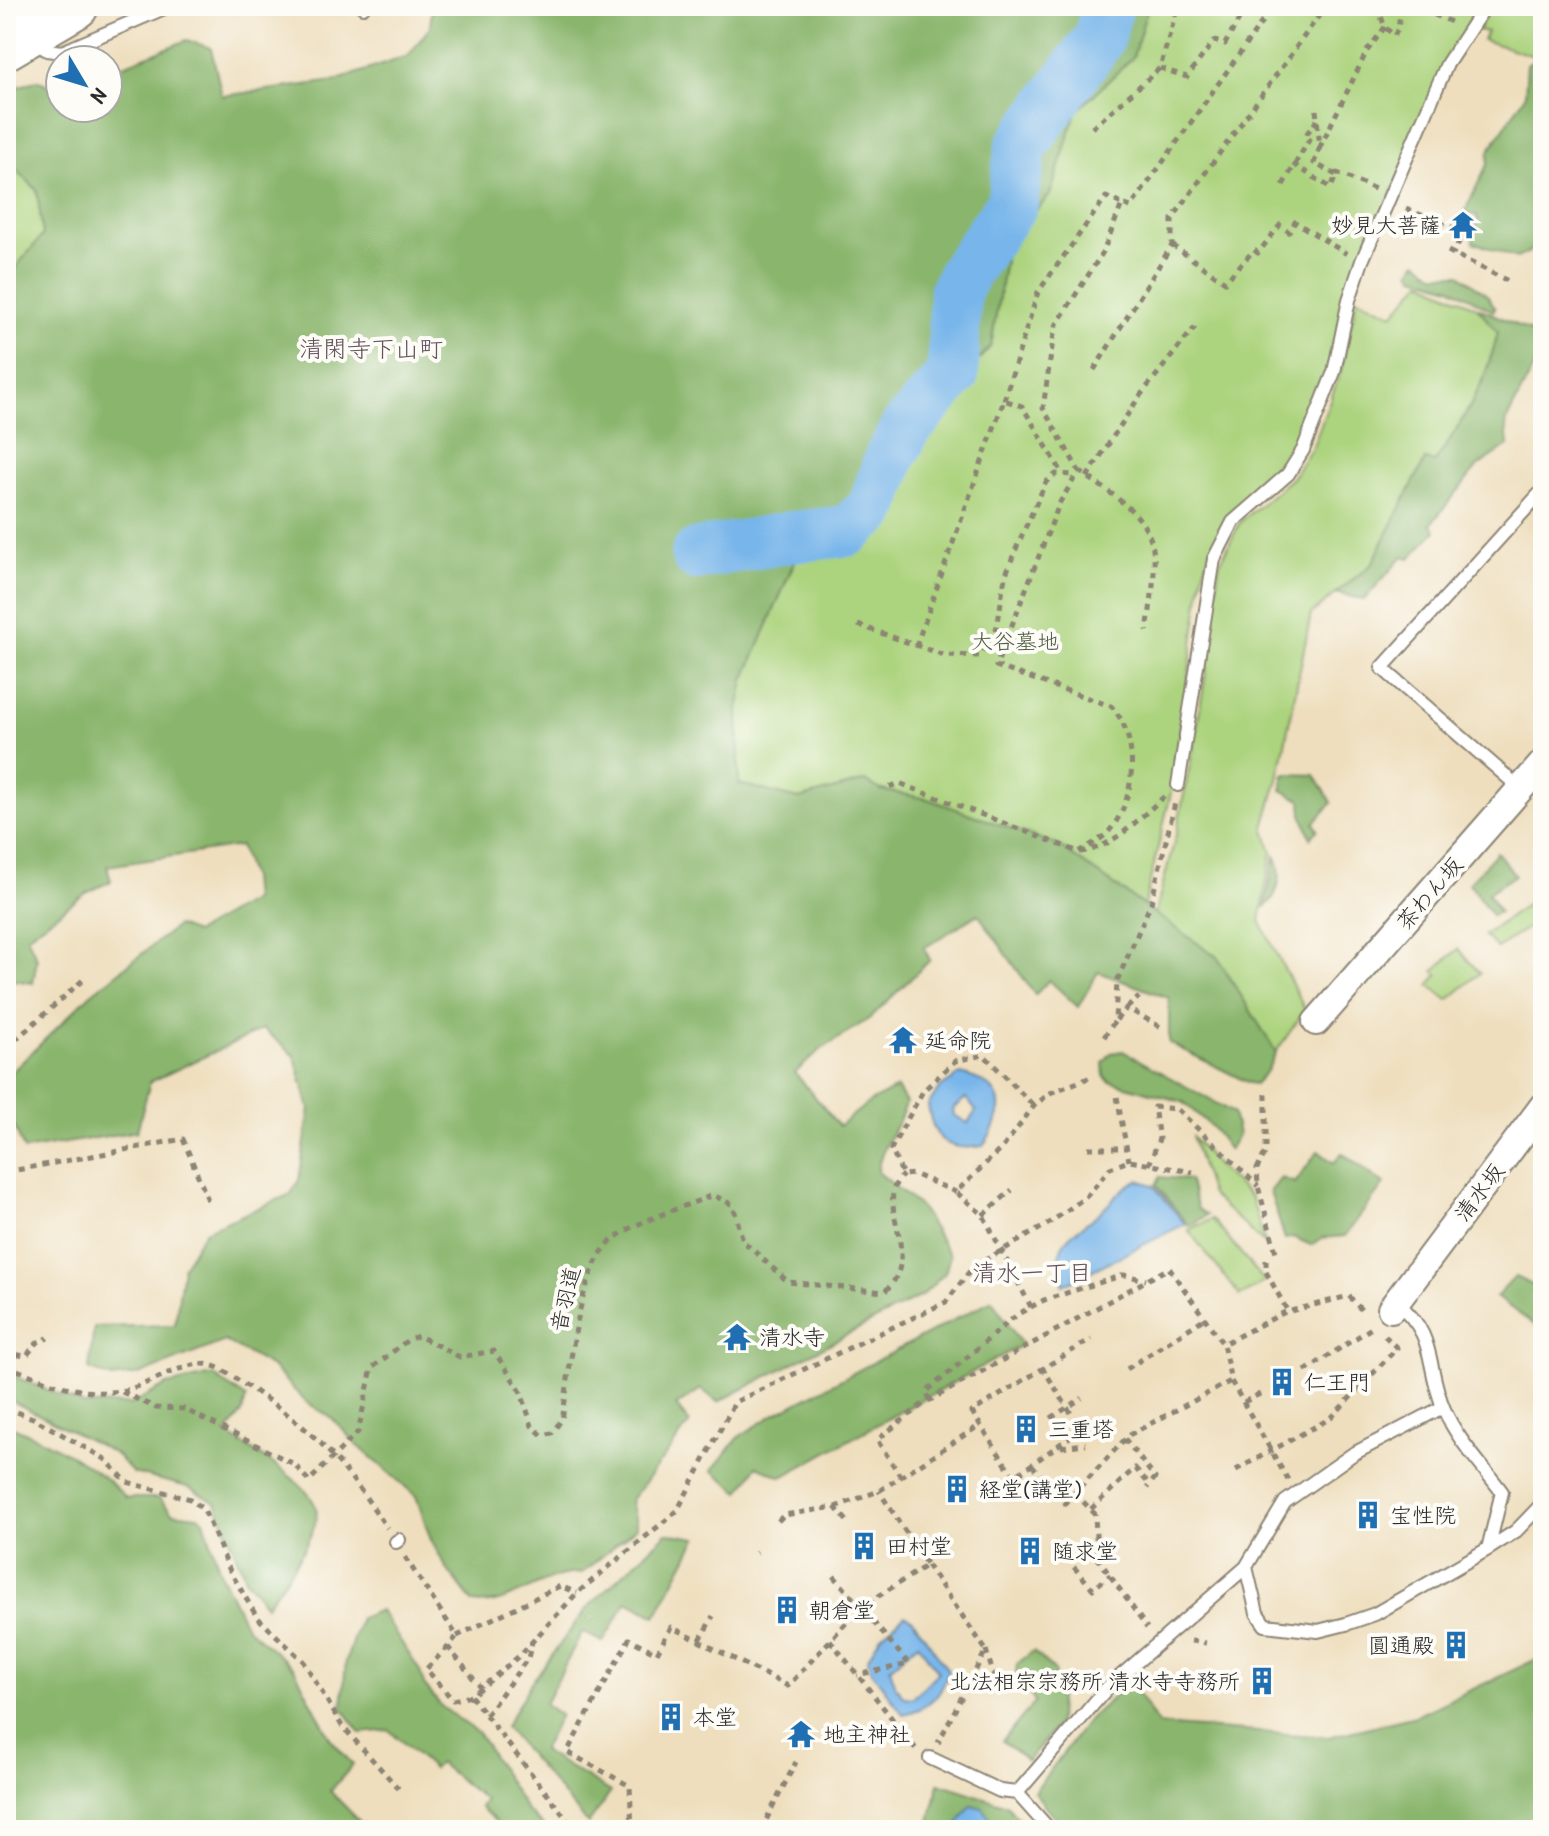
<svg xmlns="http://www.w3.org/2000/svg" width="1549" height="1836" viewBox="0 0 1549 1836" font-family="'Patrick Hand','Klee One',sans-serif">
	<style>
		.green { fill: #acd37d; stroke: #6c7f54; stroke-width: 2 }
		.forest { fill: #89b56c; stroke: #5a704c; stroke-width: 2 }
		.water { fill: #77b5ea; stroke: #51708a; stroke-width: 2; fill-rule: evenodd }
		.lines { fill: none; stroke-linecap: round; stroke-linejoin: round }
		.river { stroke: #77b5ea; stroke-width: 52 }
		.lane-casing { stroke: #8c8474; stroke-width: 16 }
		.street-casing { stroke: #8c8474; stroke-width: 30 }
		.highway-casing { stroke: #8c8474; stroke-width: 48 }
		.path { stroke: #8c8474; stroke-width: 5; stroke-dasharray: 6 6; stroke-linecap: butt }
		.lane { stroke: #fff; stroke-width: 12 }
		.street { stroke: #fff; stroke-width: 26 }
		.highway { stroke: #fff; stroke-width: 44 }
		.labels { text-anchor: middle; stroke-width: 8; stroke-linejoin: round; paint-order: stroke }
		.poi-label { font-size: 22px; fill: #2b2b2b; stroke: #fdfcf7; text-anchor: start }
		.park-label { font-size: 22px; fill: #525d44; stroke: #fdfcf7 }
		.street-label { font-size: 22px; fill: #2b2b2b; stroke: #fdfcf7 }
		.neighbourhood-label { font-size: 24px; fill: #63535d; stroke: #fdfcf7 }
	</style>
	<rect width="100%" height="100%" fill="#fdfcf7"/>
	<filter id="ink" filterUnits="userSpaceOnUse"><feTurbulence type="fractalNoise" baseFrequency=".0125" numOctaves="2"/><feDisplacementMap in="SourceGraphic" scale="16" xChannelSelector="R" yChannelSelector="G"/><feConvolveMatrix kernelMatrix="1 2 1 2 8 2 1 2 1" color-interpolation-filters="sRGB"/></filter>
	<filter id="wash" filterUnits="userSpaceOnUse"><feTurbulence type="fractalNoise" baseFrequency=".006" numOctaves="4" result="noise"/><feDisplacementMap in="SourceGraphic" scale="32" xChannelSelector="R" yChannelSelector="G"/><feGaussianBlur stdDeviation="1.8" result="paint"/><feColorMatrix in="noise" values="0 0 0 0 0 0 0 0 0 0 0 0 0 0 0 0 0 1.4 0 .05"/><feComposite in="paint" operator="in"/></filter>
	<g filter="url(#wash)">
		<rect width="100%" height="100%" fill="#eedebd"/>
		<path class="green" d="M1148,6H1478L1345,294L1332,367L1292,460L1238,509L1211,549L1203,573L1173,784L1144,906L1057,845L928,799L881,790L865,781L799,799L739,784L738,709L744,680L808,530L882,522L939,403L991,346L1008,241L1050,195L1076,112L1133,57Z
			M1491,6H1543V59L1483,40L1487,32L1478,30Z
			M6,159L37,190L43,235L17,266L6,311Z
			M1422,281L1477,307L1498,332C1485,385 1465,418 1435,462L1425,461L1372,564L1311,614L1278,779L1264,827L1272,852L1260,921L1305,1010L1276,1052L1217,957L1155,914L1176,835L1193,749L1212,637L1219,565L1240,522L1292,478L1313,446L1341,371L1357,298L1393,314Z
			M1534,900L1543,917L1497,948L1484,935Z
			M1458,949L1480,973L1448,1000L1429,985L1438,975L1434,971Z
			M1192,1136L1217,1166L1251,1197L1265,1244L1211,1195Z
			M1212,1219L1265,1282L1240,1296L1188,1230Z"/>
		<path class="forest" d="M432,6H1148L1133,57L1076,112L1050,195L1008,241L991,346L939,403L882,522L808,530L744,680L738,709L739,784L799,799L865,781L881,790L928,799L1057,845L1217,957L1276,1052L1267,1071L1255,1084L1249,1083L1169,1043V998L1098,972L1078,1007L1049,980L1035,995L978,914L924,948L930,960L870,1018L819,1051L795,1073L839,1126L868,1103L897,1088L906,1103C900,1126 878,1149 878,1172L921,1208L950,1256L945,1273L923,1295L718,1402L701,1389L676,1406L690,1423L631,1500L637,1527L582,1573C542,1572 508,1609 473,1603L447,1569L431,1540L416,1496L355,1443L332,1418L306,1402L272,1367L225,1341L141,1374L112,1378L89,1369L94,1327L175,1325L183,1267L205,1231L291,1194L299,1180L310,1109L294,1055L263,1029L150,1082L137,1131L24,1150L6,1106V1078L90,995L177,926L195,933L253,900L251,878L240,846L107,866L111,881L86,893L27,936L37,959L33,983L6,979V311L17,266L43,235L37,190L6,159V91L38,80L60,91V108H108V71L187,40L211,48L222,96L335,81L408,56L430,27Z
			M1534,59L1543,61V229L1529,252L1517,258L1473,242L1478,217L1465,211L1488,163L1489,151L1525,96L1527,64Z
			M1417,261L1435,274H1460L1488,296L1495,308L1493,311L1451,287L1415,276L1411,270Z
			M1477,307L1543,337V348L1506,422L1508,446L1478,466L1431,524L1436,531L1410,558L1403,556L1364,600L1336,593L1372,564L1425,460L1435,462C1465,418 1486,385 1498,332Z
			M1284,774L1315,775L1332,803L1314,823L1318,830L1311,838L1302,814L1301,800L1282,790Z
			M1497,852L1515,875L1488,893L1499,912L1492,916L1469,883Z
			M1275,856C1284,871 1279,896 1265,907Z
			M1123,1051L1233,1113L1238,1135L1229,1150L1212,1127L1183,1102L1109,1081L1104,1076L1103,1063L1111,1053Z
			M1318,1151L1334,1163L1342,1153L1384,1184L1345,1236L1322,1238L1311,1245L1293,1237L1285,1239L1270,1192L1281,1178L1295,1183Z
			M1160,1177L1189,1180L1198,1209L1207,1215L1189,1226L1156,1185Z
			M1515,1277L1532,1285L1543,1283V1331L1496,1297Z
			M992,1300L1022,1345L782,1477L757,1466L740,1492L712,1470L740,1436L775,1414Z
			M6,1373L84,1405L132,1404L167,1385L213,1375L246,1398L242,1413L226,1434C248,1447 310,1483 316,1508C322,1530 280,1587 266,1605L245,1578L216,1503L188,1487L133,1473L114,1453L6,1398Z
			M6,1424C46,1441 97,1465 126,1498H159L172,1513L198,1516L204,1520L221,1575L246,1627L294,1668L330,1738L353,1765L330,1791L368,1830H6Z
			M667,1533L697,1538L656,1616L627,1601L603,1642L582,1632L545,1704L560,1715L542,1751L611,1792L588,1824L505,1727L531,1683L587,1608Z
			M380,1610L420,1671L424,1685L442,1707L478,1733L527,1811L548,1830H505L480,1807L485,1800L439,1763L433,1769L389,1730L361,1733L342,1708L346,1661L360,1618Z
			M1033,1651L1054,1670L1059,1695L1058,1724L1028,1761L1002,1741L1035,1702L1016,1673L1017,1664Z
			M1543,1656V1830H1065L1034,1792L1089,1719L1130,1682L1159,1725L1328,1737L1416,1716Z
			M939,1783L1007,1805L1028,1830H928Z"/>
		<path class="water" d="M961,1074C1008,1086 1007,1110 983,1146C947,1152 933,1141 928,1105L940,1088ZM966,1098L976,1111L968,1123L954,1115L953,1109Z
			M1138,1180L1153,1185L1185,1224L1063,1285C1052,1238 1067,1240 1099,1213C1114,1201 1120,1188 1138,1180Z
			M905,1615L913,1620L948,1670C943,1694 927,1710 903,1714L872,1672L867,1660L880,1637ZM918,1643L938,1672L913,1698L904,1697L895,1685L890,1668Z
			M971,1805L983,1808L997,1830H954Z"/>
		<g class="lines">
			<path class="river" d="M697,554L791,537L847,531L873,509L890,458L906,428L953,374L955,292L965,271L1012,204L1021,147L1098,40L1108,6"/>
		</g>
	</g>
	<g filter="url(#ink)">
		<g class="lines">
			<defs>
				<path id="lane" d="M362,6L363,7
					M33,41L47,50L62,52L169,6
					M1178,785L1214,559L1233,522L1288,474L1303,450L1334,372L1349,300L1362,261L1447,64L1485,6
					M1521,789L1382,668L1543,490
					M396,1542L399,1540
					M1488,1549L1516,1531L1543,1503
					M1246,1567L1257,1613L1265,1625L1318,1631L1346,1624L1375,1614L1488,1549L1502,1492C1482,1465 1457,1440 1444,1409C1425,1366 1438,1336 1397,1303
					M930,1758L1000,1791L1017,1793
					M1050,1830L1017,1793L1108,1687L1246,1567L1285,1502L1353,1454L1443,1407"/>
				<path id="street" d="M1316,1022L1543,763
					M1391,1309L1543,1106"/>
				<path id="highway" d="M6,10L12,6
					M6,47L76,6"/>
			</defs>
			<use href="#lane" class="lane-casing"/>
			<use href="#street" class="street-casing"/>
			<use href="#highway" class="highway-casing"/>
			<path class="path" d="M1377,6L1385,27L1394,36L1398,29L1401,6
				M1412,6L1454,23
				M1160,68L1187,77L1214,41L1225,44L1247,6
				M1316,110L1320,147L1367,51L1385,27
				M1092,128L1160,68L1178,6
				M1320,147L1314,163L1336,175
				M1293,164L1331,188L1337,173L1375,189
				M1283,185L1309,140L1305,136L1317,120
				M1406,209L1464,232L1453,254
				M1172,245L1225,282L1254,250L1258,253L1280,225L1289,232L1295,222L1347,254
				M1448,251L1512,283
				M1094,370L1172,245V219L1326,6
				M1004,400L1038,292L1106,197L1122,204
				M1079,471C1162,527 1161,534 1147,631
				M1087,477L1139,397L1195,327
				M858,625L944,655L979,656C1006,632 996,600 1008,569C1019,540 1033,511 1046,482L1056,474L1076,475
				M916,646L1004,400L1022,406L1063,474
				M890,787L899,783L1079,852C1112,850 1141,816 1165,796
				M1079,852C1088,846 1103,839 1110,830C1137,798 1140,736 1111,706L996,666L1060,502L1079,471L1043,408L1055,327L1103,252L1122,204L1131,207L1264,19L1248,6
				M1127,1008L1139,997
				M1116,1020L1127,1008L1164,1029
				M1104,1037L1115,1021L1117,981L1151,903L1175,803
				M6,1048L83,980
				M1266,1094V1151L1257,1169L1258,1186L1277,1256
				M1117,1097L1129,1161
				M1088,1148H1127
				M1149,1165L1159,1139L1154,1107L1177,1109L1258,1186
				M6,1172L183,1139L210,1205
				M956,1192L913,1174L903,1175L891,1149L923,1091L955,1061L984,1055L1034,1106
				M983,1215L1012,1190
				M1266,1260V1272L1288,1312
				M1031,1307L983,1215L956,1192L1004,1146L1034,1106L1050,1093L1091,1077
				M6,1359L13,1354L26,1356L38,1342L48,1338
				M6,1366C51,1382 93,1404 141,1385C160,1378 183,1364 204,1364C220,1365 234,1378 247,1386C317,1432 341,1460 387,1528
				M1042,1367L1081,1429L1014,1477L972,1412L1091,1339
				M1127,1369L1205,1318
				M1305,1371L1373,1327
				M122,1392L156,1408L184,1409L294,1464L309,1481L358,1432L372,1368L409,1339L419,1336L460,1357L494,1351L521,1392L532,1426L542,1435L552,1433L562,1419C571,1372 576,1266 616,1237C640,1220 684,1207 713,1195L733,1205L743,1241L788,1282L884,1292C927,1255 871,1202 903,1175
				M930,1400L926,1392L1018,1314L1044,1300L1124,1275L1146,1280
				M1244,1402L1260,1394
				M6,1408L33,1418L105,1459L127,1482L190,1499L204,1510L230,1571L257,1617L304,1662L342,1726L399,1789
				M1051,1418L1082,1398
				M1081,1429L1088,1437
				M1125,1439L1155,1478L1147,1488
				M1061,1447L1086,1444
				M1032,1465L1065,1503L1129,1435L1231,1381
				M1236,1470L1331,1418L1397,1348L1384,1335
				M901,1477L877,1440L923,1404L1169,1268L1223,1344
				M1288,1480L1231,1381L1223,1344L1283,1313L1349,1296L1364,1313
				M1075,1493L1095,1514L1097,1557L1147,1628
				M835,1507L848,1522
				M1091,1509L1135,1468L1149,1484
				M778,1521L784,1515L835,1507L879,1491L980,1425
				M756,1553L757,1552
				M405,1557L457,1636L448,1647L481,1688L519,1656L577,1593L677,1511L735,1402L946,1302L973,1267L1048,1224L1087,1196L1110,1168L1129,1161L1193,1172
				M1066,1558L1093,1589L1110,1575
				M927,1565L986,1650L938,1743
				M834,1576L909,1664L857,1675
				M457,1636L560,1586L577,1593
				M700,1640L713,1616
				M830,1640L916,1749
				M1191,1641L1206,1643
				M448,1647L426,1669L453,1700L471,1696L481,1688
				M986,1650L996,1683
				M471,1696L575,1830
				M486,1715L528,1658L532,1642
				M632,1830L630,1786L567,1752L629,1639L657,1653L671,1627L788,1686L860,1608L927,1565L879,1491
				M761,1830L796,1762"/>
			<use href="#lane" class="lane"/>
			<use href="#street" class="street"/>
			<use href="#highway" class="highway"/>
		</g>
	</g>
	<defs>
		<symbol id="temple-bare" viewBox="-9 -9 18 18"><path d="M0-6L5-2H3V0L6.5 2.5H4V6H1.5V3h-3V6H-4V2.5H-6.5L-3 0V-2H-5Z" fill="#1f6fb2" stroke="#fdfcf7" stroke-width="2.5" paint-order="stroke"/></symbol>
		<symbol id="building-bare" viewBox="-9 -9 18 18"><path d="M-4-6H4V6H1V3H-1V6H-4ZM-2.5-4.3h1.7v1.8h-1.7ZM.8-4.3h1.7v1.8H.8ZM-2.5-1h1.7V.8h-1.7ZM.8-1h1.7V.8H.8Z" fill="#1f6fb2" stroke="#fdfcf7" stroke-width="2.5" paint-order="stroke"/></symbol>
	</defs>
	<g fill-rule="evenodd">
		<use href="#temple-bare" x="1443" y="205" width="40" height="40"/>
		<use href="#temple-bare" x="883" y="1020" width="40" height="40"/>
		<use href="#temple-bare" x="717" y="1317" width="40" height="40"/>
		<use href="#building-bare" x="1262" y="1362" width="40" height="40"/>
		<use href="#building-bare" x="1006" y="1409" width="40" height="40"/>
		<use href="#building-bare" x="937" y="1469" width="40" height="40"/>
		<use href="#building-bare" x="1348" y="1495" width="40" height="40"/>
		<use href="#building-bare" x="844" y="1526" width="40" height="40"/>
		<use href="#building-bare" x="1010" y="1531" width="40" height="40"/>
		<use href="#building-bare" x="767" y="1590" width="40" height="40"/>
		<use href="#building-bare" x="1436" y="1625" width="40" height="40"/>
		<use href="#building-bare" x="1242" y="1661" width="40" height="40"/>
		<use href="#building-bare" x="651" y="1697" width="40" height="40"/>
		<use href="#temple-bare" x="781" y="1714" width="40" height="40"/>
	</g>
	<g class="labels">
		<g class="poi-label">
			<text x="1441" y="233" text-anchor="end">妙見大菩薩</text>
			<text x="925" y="1048">延命院</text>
			<text x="759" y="1345">清水寺</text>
			<text x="1304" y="1390">仁王門</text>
			<text x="1048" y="1437">三重塔</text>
			<text x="979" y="1497">経堂(講堂)</text>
			<text x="1390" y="1523">宝性院</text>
			<text x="886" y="1554">田村堂</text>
			<text x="1052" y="1559">随求堂</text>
			<text x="809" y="1618">朝倉堂</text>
			<text x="1434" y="1653" text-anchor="end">圓通殿</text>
			<text x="1240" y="1689" text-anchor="end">北法相宗宗務所 清水寺寺務所</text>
			<text x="693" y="1725">本堂</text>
			<text x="823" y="1742">地主神社</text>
		</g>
		<g class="park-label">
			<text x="1015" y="649">大谷墓地</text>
		</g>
		<g class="street-label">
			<text transform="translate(1429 893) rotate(-49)" y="8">茶わん坂</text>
			<text transform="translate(1479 1192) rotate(-53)" y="8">清水坂</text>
			<text transform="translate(565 1299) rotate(-77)" y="8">音羽道</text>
		</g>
		<g class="neighbourhood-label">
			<text x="371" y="357">清閑寺下山町</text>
			<text x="1032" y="1281">清水一丁目</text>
		</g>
	</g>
	<rect width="1549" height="1836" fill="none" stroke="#fdfcf7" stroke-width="32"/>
	<g transform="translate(84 84) rotate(128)"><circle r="38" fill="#fdfcf7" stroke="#a9a8a5" stroke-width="2"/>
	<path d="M0-6L14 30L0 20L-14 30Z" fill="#1f6fb2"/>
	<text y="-12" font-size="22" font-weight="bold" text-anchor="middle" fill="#2b2b2b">N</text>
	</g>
</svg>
